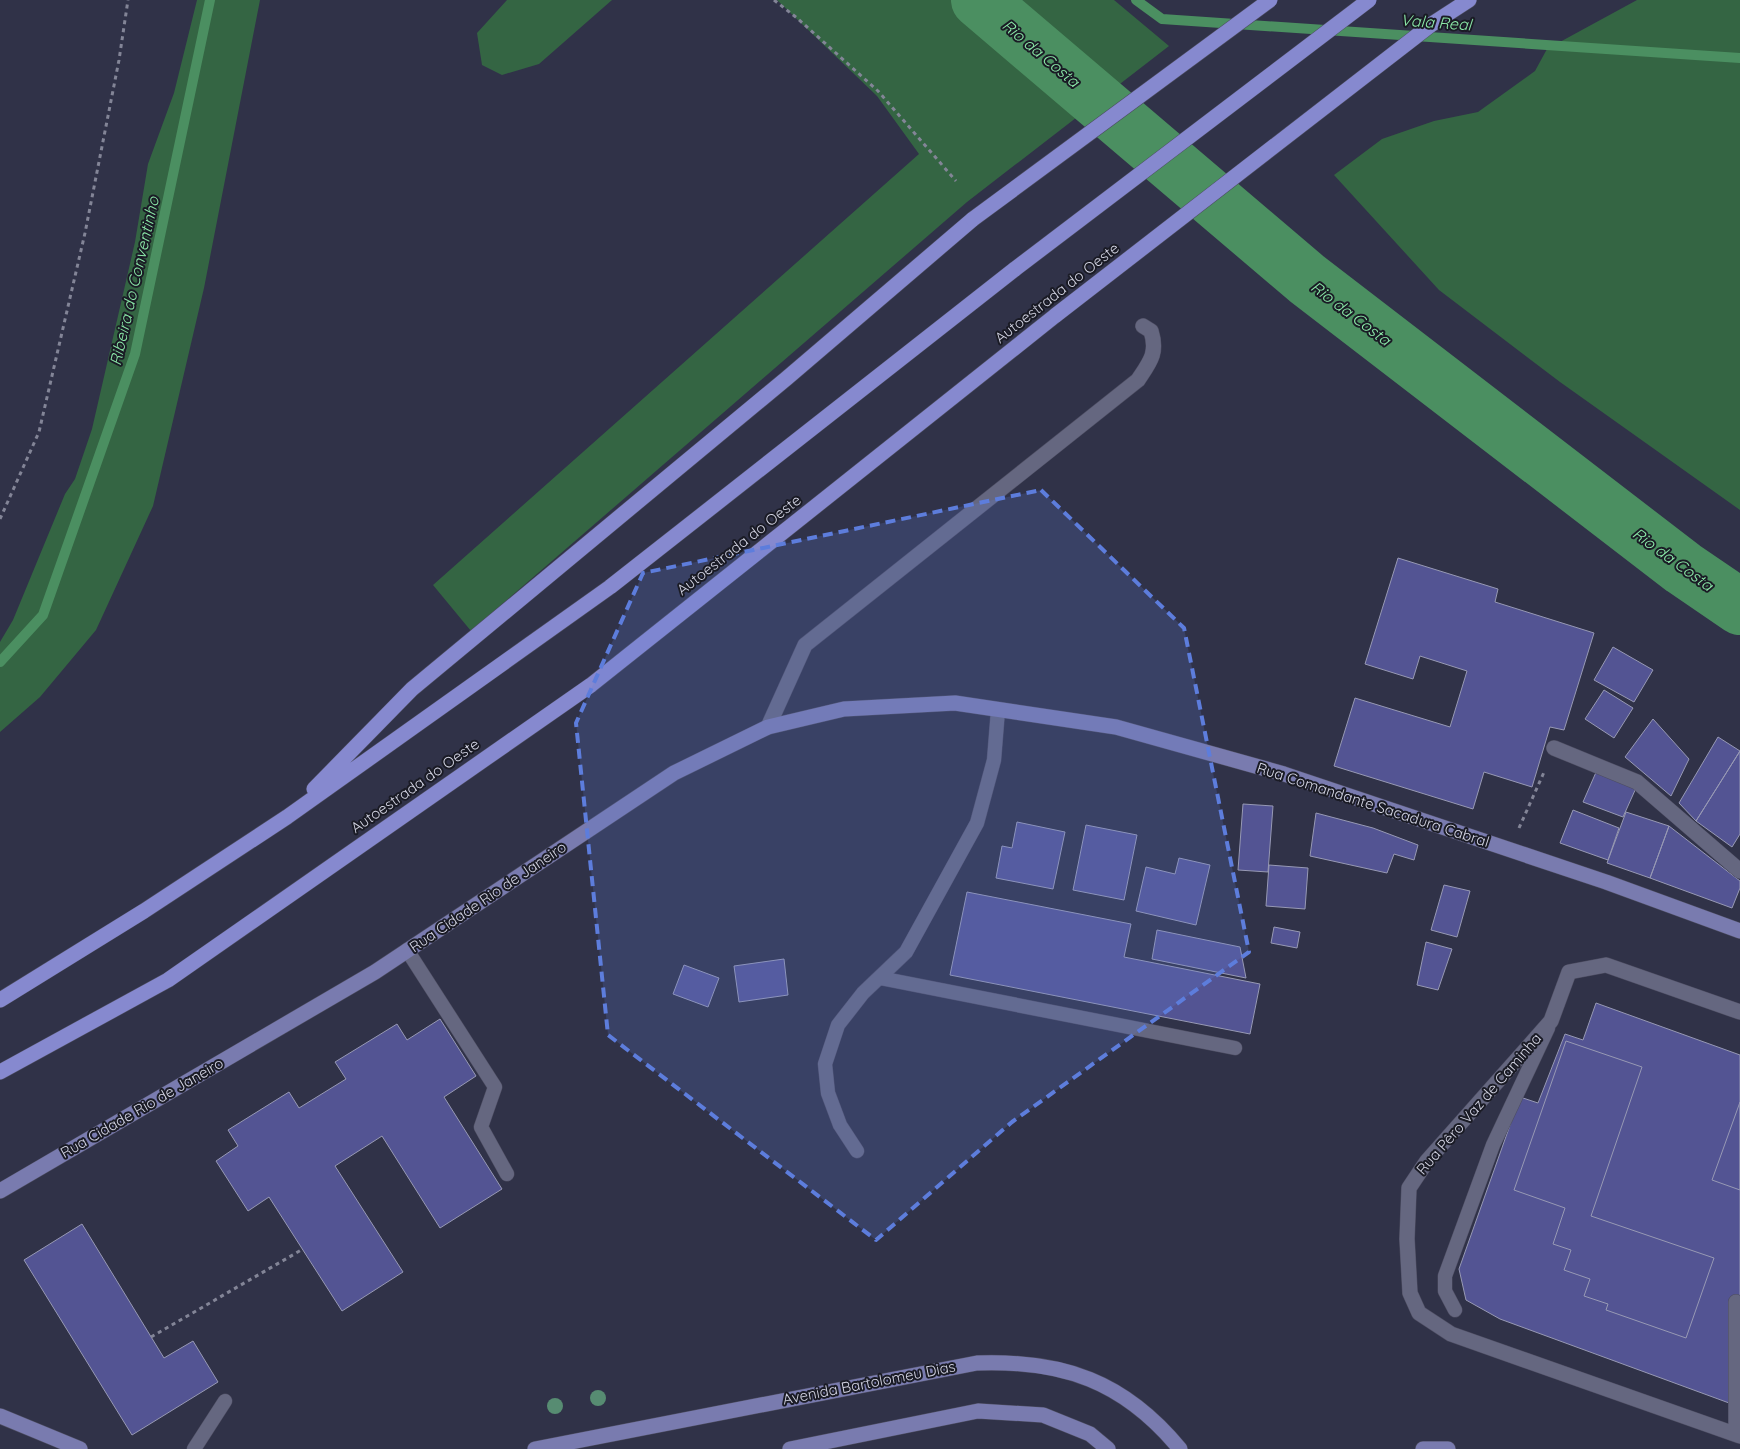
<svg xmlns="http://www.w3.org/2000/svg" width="1740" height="1449" viewBox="0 0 1740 1449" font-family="Quicksand,sans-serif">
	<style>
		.green { fill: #346543 }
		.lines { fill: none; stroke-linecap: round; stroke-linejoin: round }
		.stream { stroke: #4b8f61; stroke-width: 10 }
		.river { stroke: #4b8f61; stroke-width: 56 }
		.building { fill: #535493; stroke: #9799b4 }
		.lane-casing { stroke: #4d4d61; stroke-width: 15 }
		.street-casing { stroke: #4d4d61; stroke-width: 16 }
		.primary-casing { stroke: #4d4d61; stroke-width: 16 }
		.highway-casing { stroke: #4d4d61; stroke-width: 16 }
		.path { stroke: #838597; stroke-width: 3; stroke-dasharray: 4 4; stroke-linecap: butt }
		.lane { stroke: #656780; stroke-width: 14 }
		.street { stroke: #656780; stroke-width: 15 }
		.primary { stroke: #797baf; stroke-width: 15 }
		.highway { stroke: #8689cf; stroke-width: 15 }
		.highway-bridge-casing { stroke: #4d4d61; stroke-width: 16; stroke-linecap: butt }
		.highway-bridge { stroke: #8689cf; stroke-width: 15 }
		.tree { fill: #578c72 }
		.marked { fill: #5d7ddc; fill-opacity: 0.2; stroke: #5d7ddc; stroke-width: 4; stroke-dasharray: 10 6; stroke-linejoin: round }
		.labels { text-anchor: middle; stroke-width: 4; stroke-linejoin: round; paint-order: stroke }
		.street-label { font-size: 15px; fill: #d3d4e3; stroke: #1a1b25 }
		.water-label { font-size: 16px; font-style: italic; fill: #8decaa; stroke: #1a1b25 }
	</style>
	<rect width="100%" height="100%" fill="#303248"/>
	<path class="green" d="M197,0H260L204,288L153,506L96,630L40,697L0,732V642L13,620L65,494L75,479L92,429L135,242L148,164L174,93Z
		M507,0H612L539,64L502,75L482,65L477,33Z
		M777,0H1114L1169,46L967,202L471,631L433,585L919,154L877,96Z
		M1637,0H1740V510L1560,382L1439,290L1334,175L1382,139L1434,121L1478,112L1535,71L1547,49Z"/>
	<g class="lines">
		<path class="stream" d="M1136,0L1162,19L1740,58
			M0,662L43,615L135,354L210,0"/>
		<path class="river" d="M979,0L1307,279L1683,568L1740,607"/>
	</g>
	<path class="building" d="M1398,558L1498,589L1495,602L1594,633L1564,730L1550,727L1532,787L1484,772L1473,809L1334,766L1355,698L1450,727L1467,671L1420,656L1413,679L1365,664Z
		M1613,647L1653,670L1634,702L1594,680Z
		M1604,690L1633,708L1614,738L1585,719Z
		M1653,719L1689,759L1671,796L1625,757Z
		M1718,737L1740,751L1696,821L1679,803Z
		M1740,751V834L1732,847L1696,821Z
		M1597,770L1636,788L1623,817L1583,802Z
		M1243,804L1273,806L1268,872L1238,870Z
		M1573,810L1619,828L1608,860L1560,843Z
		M1626,812L1669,826L1650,878L1607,863Z
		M1316,813L1373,828L1418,845L1414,860L1394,854L1387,873L1310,856Z
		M1017,822L1065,832L1053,889L996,878L1002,846L1012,848Z
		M1086,825L1137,835L1124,900L1073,890Z
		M1669,826L1740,881V888L1732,908L1650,878Z
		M1179,858L1210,865L1196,925L1136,911L1146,867L1175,874Z
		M1269,865L1308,868L1305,909L1266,906Z
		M1444,885L1470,891L1457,937L1431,930Z
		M967,892L1131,924L1124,957L1260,984L1250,1034L950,975Z
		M1274,927L1300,932L1297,948L1271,943Z
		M1157,930L1240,947L1246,978L1152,959Z
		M1426,942L1452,949L1438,990L1417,985Z
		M784,959L788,995L739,1002L734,966Z
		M684,965L719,978L708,1007L673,994Z
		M1596,1003L1740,1055V1407L1500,1319L1466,1300L1459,1269L1520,1097L1538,1103L1565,1034L1583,1040Z
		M440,1019L476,1076L444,1097L502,1189L440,1228L382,1136L335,1166L403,1272L342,1311L269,1197L248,1211L216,1161L238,1146L228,1130L289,1092L299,1108L346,1079L335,1062L397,1024L407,1040Z
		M1566,1041L1642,1067L1591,1216L1714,1258L1686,1338L1606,1310L1608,1304L1584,1296L1590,1279L1564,1270L1571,1250L1553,1244L1565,1208L1514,1190Z
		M1740,1102V1190L1712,1180Z
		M82,1224L164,1358L193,1341L218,1382L132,1435L24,1260Z"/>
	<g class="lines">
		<defs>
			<path id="lane" d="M407,950L495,1087L481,1127L507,1174
				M880,978L1235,1048
				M857,1151L840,1125L828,1093L825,1064L838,1025L863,993L906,952L977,823L994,760L998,710
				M1455,1310L1445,1291V1276L1493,1145L1548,1028
				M194,1449L225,1401"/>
			<path id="street" d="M768,727L805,645L1138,380C1150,362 1158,353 1151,331L1143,326
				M1554,748L1637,782L1740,871
				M1740,1012L1606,965L1569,972L1551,1021L1427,1161L1409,1188L1407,1239L1410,1293L1419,1313L1451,1334L1740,1436
				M1736,1302V1434"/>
			<path id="primary" d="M0,1191L375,972L674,773L768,727L844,709L955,703L1116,727L1284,774L1606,882L1740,931
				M0,1416L80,1449
				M535,1449L977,1363C1063,1360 1124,1381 1180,1449
				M790,1449L978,1411L1043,1415L1090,1434L1108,1449
				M1423,1449H1448"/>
			<path id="highway" d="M1432,24L1469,0
				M314,789L412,689L787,378L973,219
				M0,1000L144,911L287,817L610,587L1015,269
				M0,1072L168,980L591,685L1056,315"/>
		</defs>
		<use href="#lane" class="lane-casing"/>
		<use href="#street" class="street-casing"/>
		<use href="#primary" class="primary-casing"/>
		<use href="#highway" class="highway-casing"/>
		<path class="path" d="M774,0L797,18L878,91L956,181
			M0,519L39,432L85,233L119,60L128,0
			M1519,828L1545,770
			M151,1337L303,1249"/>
		<use href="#lane" class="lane"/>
		<use href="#street" class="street"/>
		<use href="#primary" class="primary"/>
		<use href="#highway" class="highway"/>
		<defs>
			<path id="highway-bridge" d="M973,219L1270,0
				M1015,269L1369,0
				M1056,315L1432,24"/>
		</defs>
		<use href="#highway-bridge" class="highway-bridge-casing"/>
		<use href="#highway-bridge" class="highway-bridge"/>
	</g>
	<g class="tree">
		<circle cx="598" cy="1398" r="8"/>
		<circle cx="555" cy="1406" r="8"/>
	</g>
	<path class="marked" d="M1041,490L1184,628L1249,952L1012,1122L876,1240L608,1035L576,723L643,573Z"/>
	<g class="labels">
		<g class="street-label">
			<text transform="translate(1057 293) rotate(-38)" y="5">Autoestrada do Oeste</text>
			<text transform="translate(739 545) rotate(-38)" y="5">Autoestrada do Oeste</text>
			<text transform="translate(415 786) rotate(-35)" y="5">Autoestrada do Oeste</text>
			<text transform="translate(1373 805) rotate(18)" y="5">Rua Comandante Sacadura Cabral</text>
			<text transform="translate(488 897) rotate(-34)" y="5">Rua Cidade Rio de Janeiro</text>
			<text transform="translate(1479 1104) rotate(-49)" y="5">Rua Pêro Vaz de Caminha</text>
			<text transform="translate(142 1108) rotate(-30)" y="5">Rua Cidade Rio de Janeiro</text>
			<text transform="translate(869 1383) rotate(-11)" y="5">Avenida Bartolomeu Dias</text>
		</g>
		<g class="water-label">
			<text transform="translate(1436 22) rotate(4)" y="6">Vala Real</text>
			<text transform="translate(1041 53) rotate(40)" y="6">Rio da Costa</text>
			<text transform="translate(134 281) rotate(-77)" y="6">Ribeira do Conventinho</text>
			<text transform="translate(1351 313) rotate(37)" y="6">Rio da Costa</text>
			<text transform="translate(1673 559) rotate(36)" y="6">Rio da Costa</text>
		</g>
	</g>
</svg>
